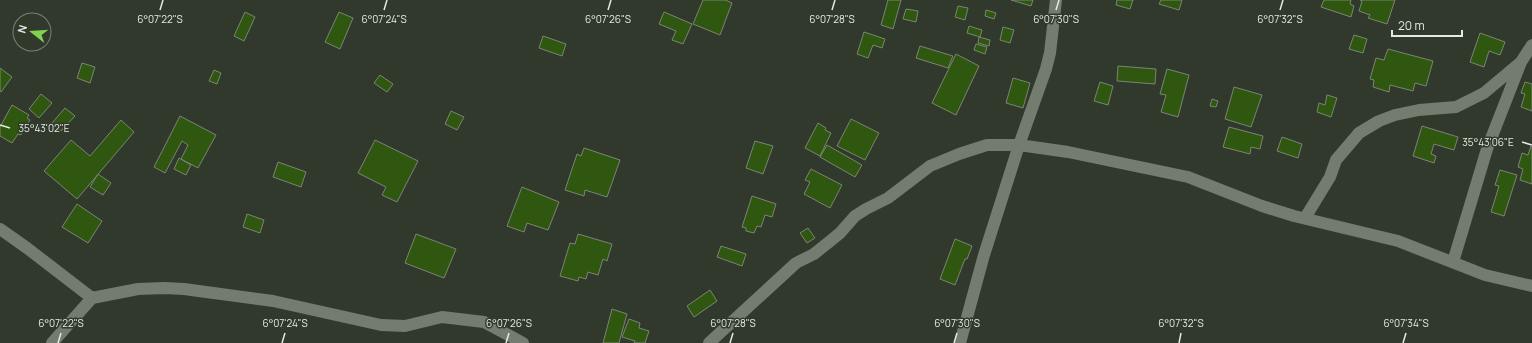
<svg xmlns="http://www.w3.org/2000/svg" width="1532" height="343" viewBox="0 0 1532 343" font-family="Manrope,sans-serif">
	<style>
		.building { fill: #2f5710; stroke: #7b8477 }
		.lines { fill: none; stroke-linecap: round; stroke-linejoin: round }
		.street { stroke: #737c6e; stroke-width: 12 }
		.ticks { fill: none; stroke: #e4e9e2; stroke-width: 1.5 }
		.ticks-label { font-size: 10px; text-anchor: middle; fill: #e4e9e2; stroke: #31392d; stroke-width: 3; stroke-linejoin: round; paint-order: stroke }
	</style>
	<rect width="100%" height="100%" fill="#31392d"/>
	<path class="building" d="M703,0H725L732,3L720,35L693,24Z
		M888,0H901L893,29L881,25Z
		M1011,0H1033L1031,6Z
		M1117,0H1133L1130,9L1116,5Z
		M1161,0H1182L1179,10L1159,4Z
		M1324,0H1351L1350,4L1354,6L1351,17L1321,7Z
		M1360,0H1395L1387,24L1368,18L1370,15L1359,11L1362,1Z
		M958,6L968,8L965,20L955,17Z
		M906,9L918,11L916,22L903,19Z
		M986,10L996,13L994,19L985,16Z
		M245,12L255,17L244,41L234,36Z
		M339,12L353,18L340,49L325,42Z
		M664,12L692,24L683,44L672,40L676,31L659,24Z
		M969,26L982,30L980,37L967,33Z
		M1003,27L1014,30L1010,43L1000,40Z
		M864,32L885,39L882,48L873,45L868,58L857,54Z
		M1480,33L1505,42L1500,55L1489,51L1484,67L1470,62Z
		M1354,35L1367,39L1363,53L1349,49Z
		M543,36L566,44L562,56L539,48Z
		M979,37L990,40L989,46L978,43Z
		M976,44L987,47L985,54L974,50Z
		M920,46L953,56L948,68L916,58Z
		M1388,49L1433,61L1426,86L1415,83L1413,91L1390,85L1389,92L1373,87L1374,80L1370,79L1376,58L1384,60Z
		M956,54L979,66L956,115L932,103Z
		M82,63L95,67L90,83L77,78Z
		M1118,66L1156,69L1155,84L1117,81Z
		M0,68L12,77L1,92L0,91Z
		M1167,69L1189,75L1178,117L1161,112L1166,95L1160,94Z
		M214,70L221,73L217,84L209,81Z
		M380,75L393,84L387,92L374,83Z
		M1013,78L1030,83L1023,108L1006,103Z
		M1100,82L1113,86L1108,105L1094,101Z
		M1525,82L1532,84V111L1521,107L1525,94L1521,93Z
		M1234,87L1262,95L1251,127L1225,119Z
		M41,94L52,103L39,118L29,109Z
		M1327,95L1337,98L1331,117L1317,112L1319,103L1325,105Z
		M1212,99L1218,101L1216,107L1210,106Z
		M12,105L29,115L27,118L30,120L21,135L18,134L12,143L0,136V127Z
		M65,108L75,116L61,131L52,123Z
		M451,111L464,117L457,130L445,124Z
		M180,116L216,135L198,168L181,159L188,145L182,141L165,173L154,167Z
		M851,119L879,133L865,160L837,146Z
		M121,120L134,132L77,199L44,171L71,140L90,156Z
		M818,123L826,128L825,130L831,133L820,156L805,148Z
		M1422,126L1458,137L1454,150L1434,144L1431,154L1436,156L1434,163L1413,156Z
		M1229,127L1263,136L1260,149L1251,147L1250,154L1223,147Z
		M1282,137L1302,144L1298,158L1277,151Z
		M375,140L418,161L397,202L382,195L386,187L358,173Z
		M755,141L773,146L763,174L746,168Z
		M827,145L862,165L855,177L820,157Z
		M1531,146L1532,147V184L1520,180L1523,169L1518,167L1522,153L1528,155Z
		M584,148L620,160L607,197L585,190L584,196L565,190L577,154L581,156Z
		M179,158L191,165L186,175L174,169Z
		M278,162L306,172L301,187L273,177Z
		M811,169L842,185L830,208L804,194L810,182L805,180Z
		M1500,170L1517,175L1504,216L1491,212L1499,186L1495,185Z
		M98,174L111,183L103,195L90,187Z
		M522,187L559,202L548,230L527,223L524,232L507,226Z
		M752,196L776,204L772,217L765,215L761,227L757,226L754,233L746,231V228L742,227Z
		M77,204L102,221L88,243L62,227Z
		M247,214L264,220L260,233L243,227Z
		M808,228L815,238L807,243L800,233Z
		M416,234L456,249L444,278L405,263Z
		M578,234L612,244L607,261L603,259L598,275L588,272L586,279L579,277L578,281L560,276L570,243L575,244Z
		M955,239L972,246L967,259H965L955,285L940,279Z
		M721,246L746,254L742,266L717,257Z
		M710,290L717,301L694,317L687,306Z
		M612,309L627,314L619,343H603Z
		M629,319L640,323L639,328L649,331L645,343H634L635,341L622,337Z"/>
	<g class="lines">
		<path class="street" d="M1305,218L1330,177L1336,160L1359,133L1379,121L1395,115L1419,110L1456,107L1484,93L1521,62
			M0,229L27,248L92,298L138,289L165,288L184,289L273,301L381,325L405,326L442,317L484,322L523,343
			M1453,262L1487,149L1521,62L1532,45
			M52,343L92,298
			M709,343L796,263L814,254L829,242L840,233L855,216L866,209L888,198L930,166L959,154L987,145H1019L1068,152L1188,177L1262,206L1294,216L1398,241L1485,275L1532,286
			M960,343L984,255L1019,145L1046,69L1050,53L1056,0"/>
	</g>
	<path class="ticks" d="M160,10L163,0M384,10L387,0M608,10L611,0M832,10L835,0M1056,10L1059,0M1280,10L1283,0M0,125L10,128M1522,142L1532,145M58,343L61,333M282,343L285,333M506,343L509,333M730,343L733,333M954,343L957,333M1179,343L1181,333M1403,343L1406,333"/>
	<g class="ticks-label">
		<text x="160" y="23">6°07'22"S</text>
		<text x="384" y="23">6°07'24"S</text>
		<text x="608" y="23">6°07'26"S</text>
		<text x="832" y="23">6°07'28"S</text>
		<text x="1056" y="23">6°07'30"S</text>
		<text x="1280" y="23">6°07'32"S</text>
		<text x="44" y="132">35°43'02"E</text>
		<text x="1488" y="146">35°43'06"E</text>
		<text x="61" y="327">6°07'22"S</text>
		<text x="285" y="327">6°07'24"S</text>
		<text x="509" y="327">6°07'26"S</text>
		<text x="733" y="327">6°07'28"S</text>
		<text x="957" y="327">6°07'30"S</text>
		<text x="1181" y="327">6°07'32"S</text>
		<text x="1406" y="327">6°07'34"S</text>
	</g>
	<g transform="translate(32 32) rotate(287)"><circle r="19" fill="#31392d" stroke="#797f75"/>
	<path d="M0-3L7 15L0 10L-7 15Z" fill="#82d04f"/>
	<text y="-6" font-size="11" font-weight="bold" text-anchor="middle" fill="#e4e9e2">N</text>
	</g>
	<path d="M1392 30v6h70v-6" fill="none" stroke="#e4e9e2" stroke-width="2"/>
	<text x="1398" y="30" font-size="12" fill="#e4e9e2" stroke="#31392d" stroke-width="3" paint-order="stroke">20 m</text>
</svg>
